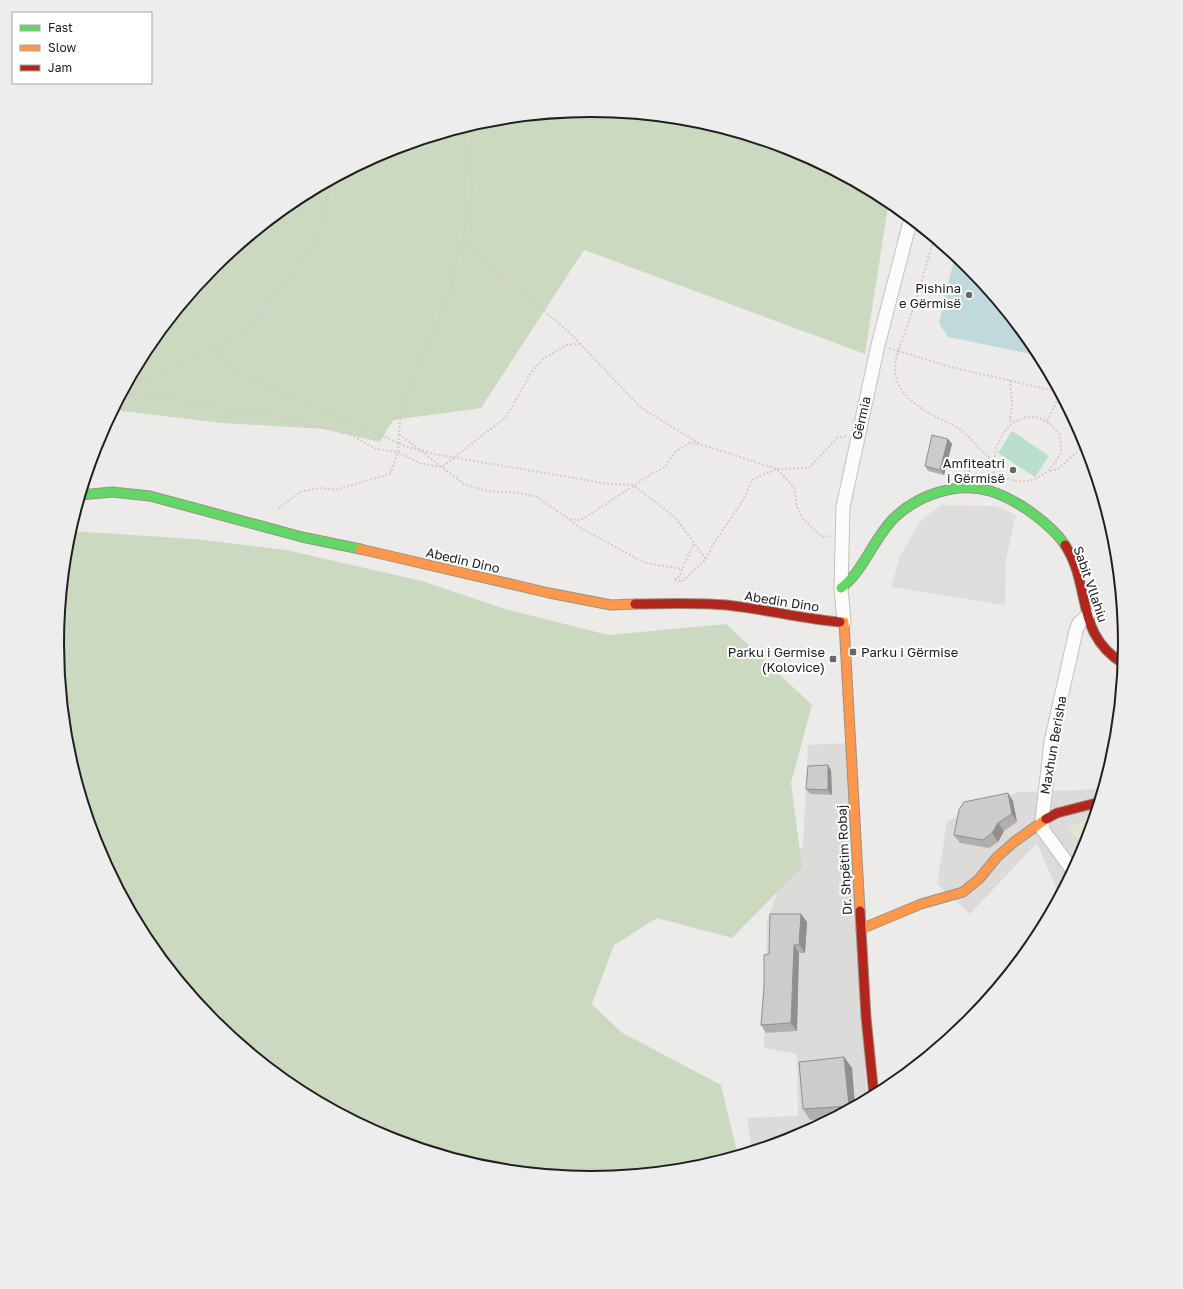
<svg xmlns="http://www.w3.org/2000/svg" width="1183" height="1289" viewBox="0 0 1183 1289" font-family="'Golos Text',sans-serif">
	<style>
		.residential { fill: #dddbda }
		.grass { fill: #dce7cb }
		.forest { fill: #cbd9c1 }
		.pitch { fill: #b9dfcc }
		.parking { fill: #dedddc }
		.water { fill: #c0d9dd }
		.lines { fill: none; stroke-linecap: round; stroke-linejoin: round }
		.street-casing { stroke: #c3c2c1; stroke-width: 15 }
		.fast-casing { stroke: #969583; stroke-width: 11 }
		.slow-casing { stroke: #969583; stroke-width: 11 }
		.jam-casing { stroke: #969583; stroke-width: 11 }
		.path { stroke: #d6cac9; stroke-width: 2; stroke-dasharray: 2 2; stroke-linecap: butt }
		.street { stroke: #fcfcfc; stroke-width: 13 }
		.fast { stroke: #63d668; stroke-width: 9 }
		.slow { stroke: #ff974d; stroke-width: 9 }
		.jam { stroke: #b3261e; stroke-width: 9 }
		.wall { fill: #b1afae }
		.shaded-wall { fill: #908f8d }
		.building { fill: #ceccca; stroke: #908f8d }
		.poi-dot { fill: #686766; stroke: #fff; stroke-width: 1.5 }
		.labels { text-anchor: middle; stroke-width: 4; stroke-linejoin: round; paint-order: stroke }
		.poi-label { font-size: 13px; fill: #202020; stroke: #fff; text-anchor: end }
		.street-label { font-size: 13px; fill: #202020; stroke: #fff }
		.rim { fill: none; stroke: #202020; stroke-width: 2 }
	</style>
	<rect width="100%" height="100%" fill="#edebe9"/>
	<path class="residential" d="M846,743L867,1100L796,1138L752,1152L747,1118L798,1116L797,1054L764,1048L767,921L785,871L803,846L808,745Z
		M1104,789L1085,849L1060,897L1037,843L970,914L937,884L947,821L1019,792Z"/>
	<path class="grass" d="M1090,819H1094L1085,849L1068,828Z"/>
	<path class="forest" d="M592,110L696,120L796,151L889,200L865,354L584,250L481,408L393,420L380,442L325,429L222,423L113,410L147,347L214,266L295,200L387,151L487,120Z
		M70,531L195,539L286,550L422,581L505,609L608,635L726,624L812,705L791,783L802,867L732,938L657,918L614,945L592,1004L621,1032L721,1085L738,1156L696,1169L591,1179L487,1169L387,1138L294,1089L213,1022L147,941L98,849L67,749L57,644L67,540Z"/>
	<path class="pitch" d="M1012,431L1049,456L1035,477L998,453Z"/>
	<path class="parking" d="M941,505L996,506L1016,515L1006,560L1005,605L891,587L900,556L920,522Z"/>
	<path class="water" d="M955,255L970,267L1036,348L1041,356L948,337L939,323Z"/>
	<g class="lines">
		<defs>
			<path id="street" d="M844,622L841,588L843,507L878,345L911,218
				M1073,871L1043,830L1042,821L1051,742L1076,631L1079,623L1088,615"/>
			<path id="fast" d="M81,495L112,492L150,496L302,537L360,549
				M841,588C864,571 873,539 894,518C918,495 957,481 990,491C1003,495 1016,502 1028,510C1042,520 1056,531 1065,545"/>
			<path id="slow" d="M360,549L549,593L611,605L635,604
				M840,622H844L860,911
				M861,929L921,904L963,892L979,879L997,857L1014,842L1046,819"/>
			<path id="jam" d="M1065,545C1092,587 1074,634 1124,664
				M635,604C668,604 701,602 734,606C769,610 804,619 840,622
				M1046,819L1057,813L1100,802
				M860,911L866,1017L874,1096"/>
		</defs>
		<use href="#street" class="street-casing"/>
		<use href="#fast" class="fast-casing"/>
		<use href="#slow" class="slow-casing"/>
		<use href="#jam" class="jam-casing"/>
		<path class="path" d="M934,237L918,295L898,351L951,367L1059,392
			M463,239L492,268L569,332L640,407L700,444L777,469L809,468L837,438L846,436
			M217,346L222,360L232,371L408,447L434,454L492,464L609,484L633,485L675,517L694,543L682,569
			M889,348L898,351C886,388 912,404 942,420C948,423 955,426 961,430C973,440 981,453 995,461
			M1010,380L1012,402L1010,424
			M129,381L153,378L246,331L316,242L332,180
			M123,393L138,391L219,408L259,412L351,435L376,449L398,452L419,463L442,467L506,417L532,371L544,358L567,345L580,344
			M1047,421L1057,401V391
			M399,434L464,484L486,491L520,493L537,497L569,519L581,520L647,477L665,467L674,453L689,443L699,444
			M949,465L971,472
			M1050,471L1058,469L1086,444
			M993,477C994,466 994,452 998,443C1006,423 1027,409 1047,422C1052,425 1056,431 1060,435C1060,440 1061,446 1061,451C1060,455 1057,459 1055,462C1041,484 1012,489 994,468
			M278,509L300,492L319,488L335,490L390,474L398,452L400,421L409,388L451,289L454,268L463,239L472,194V181L462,128
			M570,520L579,527L645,563L682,569L680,576L674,580
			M706,559L714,543L742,502L753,479L777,469L794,487L797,507L802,518L822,537L831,536
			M675,580L683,581L706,559L694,543"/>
		<use href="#street" class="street"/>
		<use href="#fast" class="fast"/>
		<use href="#slow" class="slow"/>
		<use href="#jam" class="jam"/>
	</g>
	<path class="wall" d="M948,439L952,444L944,475L928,471L925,466Z
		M831,770L832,795L810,794L806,789Z
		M1008,793L1013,801L1017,822L1004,831L998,842L989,848L960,843L954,835Z
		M801,914L807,922L805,953H799L797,1031L766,1033L761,1025L769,954Z
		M844,1057L852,1068L855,1107L833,1118L810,1120L803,1109Z"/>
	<path class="shaded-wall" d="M948,439L952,444L944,475L940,470Z
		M828,765L831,770L832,795L828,790Z
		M1008,793L1013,801L1017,822L1012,814Z
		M998,823L1004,831L998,842L992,833Z
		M801,914L807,922L805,953L799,945Z
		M794,945L799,953L797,1031L791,1023Z
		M844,1057L852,1068L855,1107L851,1109L849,1106Z"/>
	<path class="building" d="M932,435L948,439L940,470L925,466Z
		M828,765V790L806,789L808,766Z
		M1008,793L1012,814L998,823L992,833L983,840L954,835L959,810L964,802Z
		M770,914H801L799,945H794L791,1023L761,1025L764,987V955L769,954Z
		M844,1057L849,1106L803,1109L799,1062Z
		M785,1138L786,1141L765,1148Z"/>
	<g class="poi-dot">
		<circle cx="969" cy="295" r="4"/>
		<circle cx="1013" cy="470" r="4"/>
		<rect x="849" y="648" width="8" height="8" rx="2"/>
		<rect x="829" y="655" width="8" height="8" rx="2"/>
	</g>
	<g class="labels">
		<g class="poi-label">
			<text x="961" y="293">Pishina<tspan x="961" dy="15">e Gërmisë</tspan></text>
			<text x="1005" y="468">Amfiteatri<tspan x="1005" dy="15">i Gërmisë</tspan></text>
			<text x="825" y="657">Parku i Germise<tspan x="825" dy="15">(Kolovice)</tspan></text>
			<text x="861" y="657" text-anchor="start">Parku i Gërmise</text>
		</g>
		<g class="street-label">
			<text transform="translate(861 418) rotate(-77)" y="5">Gërmia</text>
			<text transform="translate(463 560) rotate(13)" y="5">Abedin Dino</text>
			<text transform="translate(1091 584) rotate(71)" y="5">Sabit Vllahiu</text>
			<text transform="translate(782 601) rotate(9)" y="5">Abedin Dino</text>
			<text transform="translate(1053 745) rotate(-80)" y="5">Maxhun Berisha</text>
			<text transform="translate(844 860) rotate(-93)" y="5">Dr. Shpëtim Robaj</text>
		</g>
	</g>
	<path d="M0 0H1183V1289H0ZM64 644a527 527 0 1 1 1054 0a527 527 0 1 1-1054 0Z" fill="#ededed" fill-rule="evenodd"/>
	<path class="rim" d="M64 644a527 527 0 1 1 1054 0a527 527 0 1 1-1054 0Z"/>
	<rect x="12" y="12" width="140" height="72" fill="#ffffff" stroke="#a6a6a6"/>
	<rect x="20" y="25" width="20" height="6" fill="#63d668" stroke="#a6a6a6"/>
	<text x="48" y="32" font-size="12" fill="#202020">Fast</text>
	<rect x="20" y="45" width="20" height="6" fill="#ff974d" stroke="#a6a6a6"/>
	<text x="48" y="52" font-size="12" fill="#202020">Slow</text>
	<rect x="20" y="65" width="20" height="6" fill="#b3261e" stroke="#a6a6a6"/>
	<text x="48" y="72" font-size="12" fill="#202020">Jam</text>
</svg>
